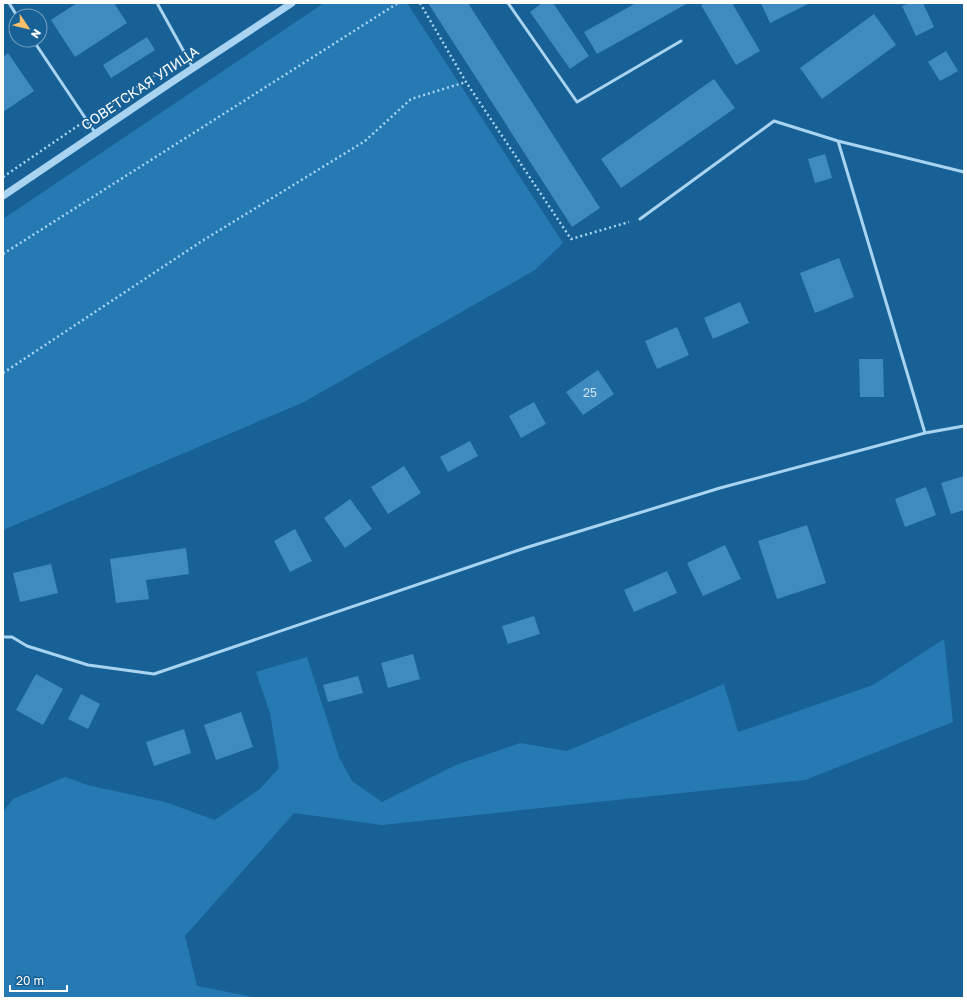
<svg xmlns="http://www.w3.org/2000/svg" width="967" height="1001" viewBox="0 0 967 1001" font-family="'Golos Text',sans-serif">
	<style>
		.green { fill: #267ab3 }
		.building { fill: #3f8abe }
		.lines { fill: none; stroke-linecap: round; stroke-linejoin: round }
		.path { stroke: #a9d4f1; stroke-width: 2.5; stroke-dasharray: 2 3; stroke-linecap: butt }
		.service { stroke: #a9d4f1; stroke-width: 3 }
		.tertiary { stroke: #a9d4f1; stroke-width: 7 }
		.labels { text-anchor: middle; stroke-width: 3; stroke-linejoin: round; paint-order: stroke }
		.number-label { font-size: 12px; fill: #cfe2ef }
		.street-label { font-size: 14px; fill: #fff; stroke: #176196 }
	</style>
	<rect width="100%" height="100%" fill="#176196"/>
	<path class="green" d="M324,3H407L563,243L535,270L304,402L3,530V219Z
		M944,639L953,722L805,780L382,825L294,813L185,936L197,986L258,998H3V812L13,799L65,777L87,785L165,802L215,820L260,789L279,768L270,713L256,672L307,657L339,757L352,781L382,802L456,765L520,743L567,751L724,684L738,732L873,685Z"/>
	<path class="building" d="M77,3H114L127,23L75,57L51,20Z
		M428,3H468L600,208L572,227Z
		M542,3H553L589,56L570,69L530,12Z
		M636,3H688L597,54L584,32Z
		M705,3H732L760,51L736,65L701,5Z
		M761,3H810L770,23Z
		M910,3H923L934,27L916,36L902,6Z
		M874,14L896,45L822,99L800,68Z
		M147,37L155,50L111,78L103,65Z
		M946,51L958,71L940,81L928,62Z
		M8,53L34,91L3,112V57Z
		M714,79L735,108L621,188L601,159Z
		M825,154L832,178L815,183L808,159Z
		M839,258L854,297L815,313L800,273Z
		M740,302L749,323L713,339L704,318Z
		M677,327L689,355L657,369L645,341Z
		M859,359H883L884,397H860Z
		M598,370L614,394L583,415L566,392Z
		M534,402L546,424L521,438L509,416Z
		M470,441L478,456L448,472L440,457Z
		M404,466L421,493L388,514L371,487Z
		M964,476V510L951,514L941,483Z
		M926,487L936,515L905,527L895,499Z
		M350,499L372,529L345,548L324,518Z
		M807,525L826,583L777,599L758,541Z
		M295,529L312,561L290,572L274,541Z
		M725,545L741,579L703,596L687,563Z
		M186,548L189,574L146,580L149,599L116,603L110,559Z
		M51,564L58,593L20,602L13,573Z
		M667,571L677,593L634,612L624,590Z
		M534,616L540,634L508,644L502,626Z
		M413,654L420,679L388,688L381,663Z
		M36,674L63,689L43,725L16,710Z
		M358,676L363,693L328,702L323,685Z
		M81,694L100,704L88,729L68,719Z
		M241,712L253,747L216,760L204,725Z
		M184,729L191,753L154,766L146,742Z"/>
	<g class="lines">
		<path class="path" d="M420,3L466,82L571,239L629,222
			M95,115L154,76
			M3,177L79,125
			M3,254L398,3
			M3,373L202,241L365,141L411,99L466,82"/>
		<path class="service" d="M9,3L17,16
			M157,3L193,68
			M508,3L577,102L681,41
			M33,40L96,134
			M640,219L774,121L838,141L964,172
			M925,433L964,426
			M3,637H12L27,646L88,665L154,674L525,548L720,488L925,433L838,141"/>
		<path class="tertiary" d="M3,196L175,80L292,3"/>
	</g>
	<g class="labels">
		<g class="number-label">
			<text x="590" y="397">25</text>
		</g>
		<g class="street-label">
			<text transform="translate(140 88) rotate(-34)" y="5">СОВЕТСКАЯ УЛИЦА</text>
		</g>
	</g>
	<rect width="967" height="1001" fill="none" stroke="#ffffff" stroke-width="8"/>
	<g transform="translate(28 28) rotate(125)"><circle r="19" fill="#176196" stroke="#74a0c0"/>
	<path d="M0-3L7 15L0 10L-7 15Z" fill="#ffbe69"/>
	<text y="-6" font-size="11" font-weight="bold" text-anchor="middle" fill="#ffffff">N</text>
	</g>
	<path d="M10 985v6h57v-6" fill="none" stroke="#ffffff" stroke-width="2"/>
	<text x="16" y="985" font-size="12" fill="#ffffff" stroke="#176196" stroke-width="3" paint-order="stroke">20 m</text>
</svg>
